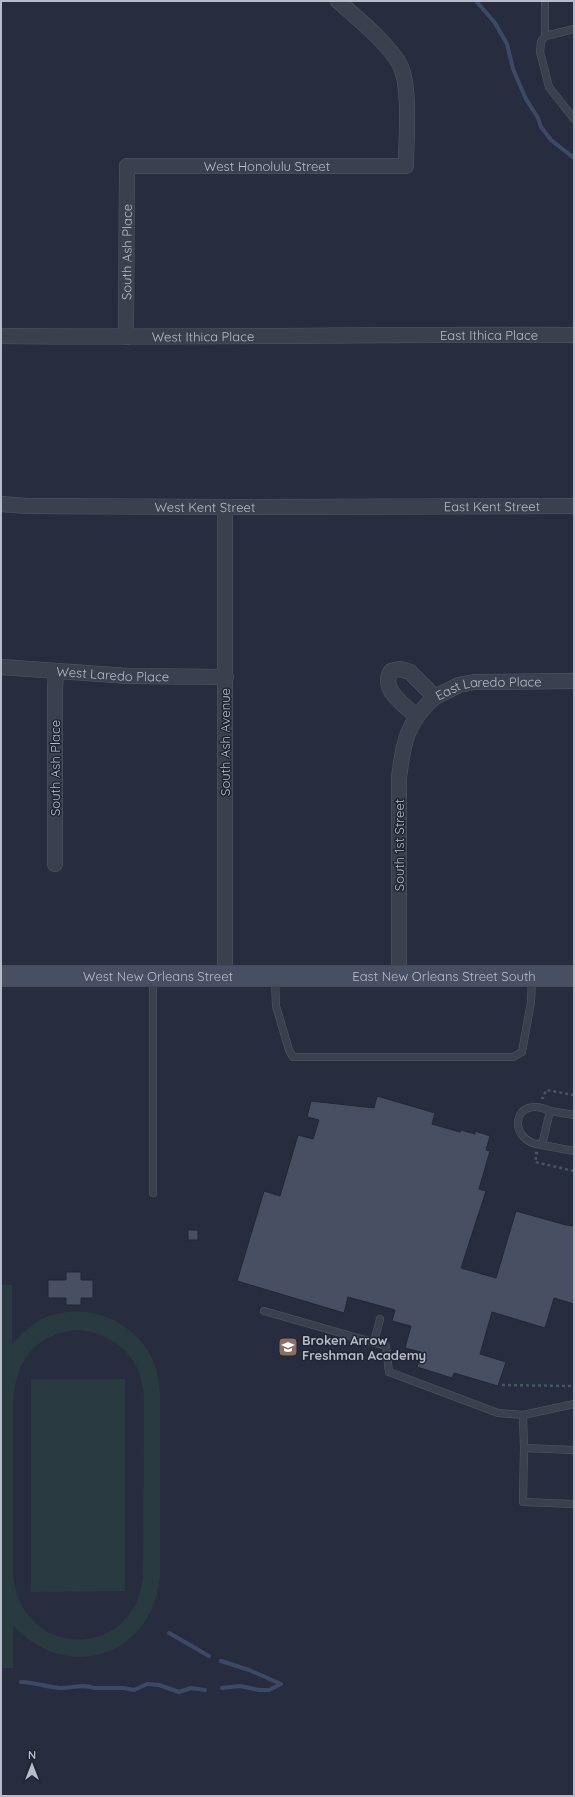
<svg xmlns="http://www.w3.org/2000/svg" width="575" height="1797" viewBox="0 0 575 1797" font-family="Quicksand,sans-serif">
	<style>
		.green { fill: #293a40; fill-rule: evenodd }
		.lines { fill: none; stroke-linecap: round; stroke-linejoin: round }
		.stream { stroke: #3e4967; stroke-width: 4 }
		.building { fill: #484f63; stroke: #222736 }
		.service-casing { stroke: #535867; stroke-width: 8 }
		.minor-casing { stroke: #535867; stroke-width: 16 }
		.secondary-casing { stroke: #454958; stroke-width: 22 }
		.path { stroke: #47575d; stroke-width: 2.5; stroke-dasharray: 3 3; stroke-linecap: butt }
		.service { stroke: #3b404f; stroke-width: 7 }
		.minor { stroke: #3b404f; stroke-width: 15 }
		.secondary { stroke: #494f62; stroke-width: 21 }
		.labels { text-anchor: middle; stroke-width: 3; stroke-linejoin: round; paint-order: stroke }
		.street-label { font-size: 13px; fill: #b8bcca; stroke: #202534 }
		.poi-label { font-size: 13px; font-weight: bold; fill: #b8bcca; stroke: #202534; text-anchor: start }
	</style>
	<rect width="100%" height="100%" fill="#272d3f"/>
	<path class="green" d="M1,1285H12V1344C21,1335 29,1326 40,1320C80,1300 130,1317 151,1356C157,1368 159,1380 160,1394V1575C154,1656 67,1685 13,1625V1668H1ZM78,1330C109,1333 136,1351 142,1383C144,1391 144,1400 144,1408L143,1575C137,1661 21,1661 13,1575V1404C15,1361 34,1334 78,1330Z
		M31,1379H125V1591L31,1592Z"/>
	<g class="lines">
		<path class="stream" d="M476,1L495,23L507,44L513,69L526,99L538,118L541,127L551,140L574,158
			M169,1633L209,1656
			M221,1661L249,1670L281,1684
			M21,1682C34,1682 46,1687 59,1688C70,1689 82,1683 94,1688H123L134,1690L147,1684L159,1685L179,1692L191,1688L205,1690
			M222,1688L240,1686L259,1690H269L281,1684"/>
	</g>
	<path class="building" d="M377,1096L435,1113L432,1124L460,1132L461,1130L475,1134V1131L490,1136L486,1150L490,1151L479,1189L486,1191L461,1268L496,1278L516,1211L566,1225L574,1226V1304L554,1298L545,1328L492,1312L480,1354L506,1362L498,1386L454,1373L452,1378L417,1367L421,1352L405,1348L411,1326L392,1321L395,1310L348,1297L344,1313L237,1281L264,1191L280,1196L298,1135L313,1139L319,1120L307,1117L311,1101L374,1108Z
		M188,1230H198V1240H188Z
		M66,1272H81V1280H93V1298H81V1305H66V1298H48V1280H66Z"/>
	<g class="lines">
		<defs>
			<path id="service" d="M545,1V36L541,42L540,52L549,87L574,119
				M545,36L574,29
				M153,979V1193
				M275,979L276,1006L289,1050L293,1057H513L522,1052L531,1002L532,979
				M574,1115L550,1111L542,1145L574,1151
				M542,1145C506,1142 512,1093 550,1111
				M264,1311L386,1346L389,1372L498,1413L523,1415L574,1404
				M374,1342L380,1319
				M523,1415L524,1448
				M574,1450L524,1448L523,1502L574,1504"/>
			<g id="minor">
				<path id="s1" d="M1,336C192,338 383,334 574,335"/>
				<path id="s2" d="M126,337L127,166H406C406,140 411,87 400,65C389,44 357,18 338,1"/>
				<path id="s3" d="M1,504L27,506L225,507L574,506"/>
				<path d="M225,507V976"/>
				<path id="s4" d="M1,667L128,676L226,677"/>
				<path id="s5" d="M416,716C403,704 380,689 391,671L400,669L410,672L435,697L459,685L474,682L574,681"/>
				<path d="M55,864V689L56,671"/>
				<path d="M399,976V778C403,743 407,721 435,697"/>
			</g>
			<g id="secondary">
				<path id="s6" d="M1,976H574"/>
			</g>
		</defs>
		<use href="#service" class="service-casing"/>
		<use href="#minor" class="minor-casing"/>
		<use href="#secondary" class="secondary-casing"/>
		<path class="path" d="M541,1098H543L546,1090L574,1095
			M535,1153H537L535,1162L574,1171
			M502,1385L574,1386"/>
		<use href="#service" class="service"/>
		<use href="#minor" class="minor"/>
		<use href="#secondary" class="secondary"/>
	</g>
	<defs>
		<symbol id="school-square" viewBox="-11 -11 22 22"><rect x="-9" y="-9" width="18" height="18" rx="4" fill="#8d6e63" stroke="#202534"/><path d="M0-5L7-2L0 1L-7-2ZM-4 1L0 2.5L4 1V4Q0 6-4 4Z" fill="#fff"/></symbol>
	</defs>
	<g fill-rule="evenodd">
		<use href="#school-square" x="277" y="1336" width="22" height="22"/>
	</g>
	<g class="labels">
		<g class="street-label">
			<text dy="5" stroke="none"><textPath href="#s2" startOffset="311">West Honolulu Street</textPath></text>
			<text dy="5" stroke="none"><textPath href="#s2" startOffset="85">South Ash Place</textPath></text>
			<text dy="5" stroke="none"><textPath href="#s1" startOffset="488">East Ithica Place</textPath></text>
			<text dy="5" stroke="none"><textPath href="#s1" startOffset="202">West Ithica Place</textPath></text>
			<text dy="5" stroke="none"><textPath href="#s3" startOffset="491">East Kent Street</textPath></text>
			<text dy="5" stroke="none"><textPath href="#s3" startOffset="204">West Kent Street</textPath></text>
			<text dy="5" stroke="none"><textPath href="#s4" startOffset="112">West Laredo Place</textPath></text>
			<text dy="5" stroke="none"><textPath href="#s5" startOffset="167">East Laredo Place</textPath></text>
			<text transform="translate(225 742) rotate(-90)" y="5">South Ash Avenue</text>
			<text transform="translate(55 768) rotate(-90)" y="5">South Ash Place</text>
			<text transform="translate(399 845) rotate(-90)" y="5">South 1st Street</text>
			<text dy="5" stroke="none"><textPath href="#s6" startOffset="157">West New Orleans Street</textPath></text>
			<text dy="5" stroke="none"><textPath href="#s6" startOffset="443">East New Orleans Street South</textPath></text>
		</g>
		<g class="poi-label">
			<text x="302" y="1345">Broken Arrow<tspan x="302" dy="15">Freshman Academy</tspan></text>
		</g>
	</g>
	<rect width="575" height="1797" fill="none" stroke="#b8bcca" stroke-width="4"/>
	<g transform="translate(32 1765)" stroke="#202534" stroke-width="3" paint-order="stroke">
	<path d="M0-3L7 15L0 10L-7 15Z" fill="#b8bcca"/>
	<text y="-6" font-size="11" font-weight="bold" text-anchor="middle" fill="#b8bcca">N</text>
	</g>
</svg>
